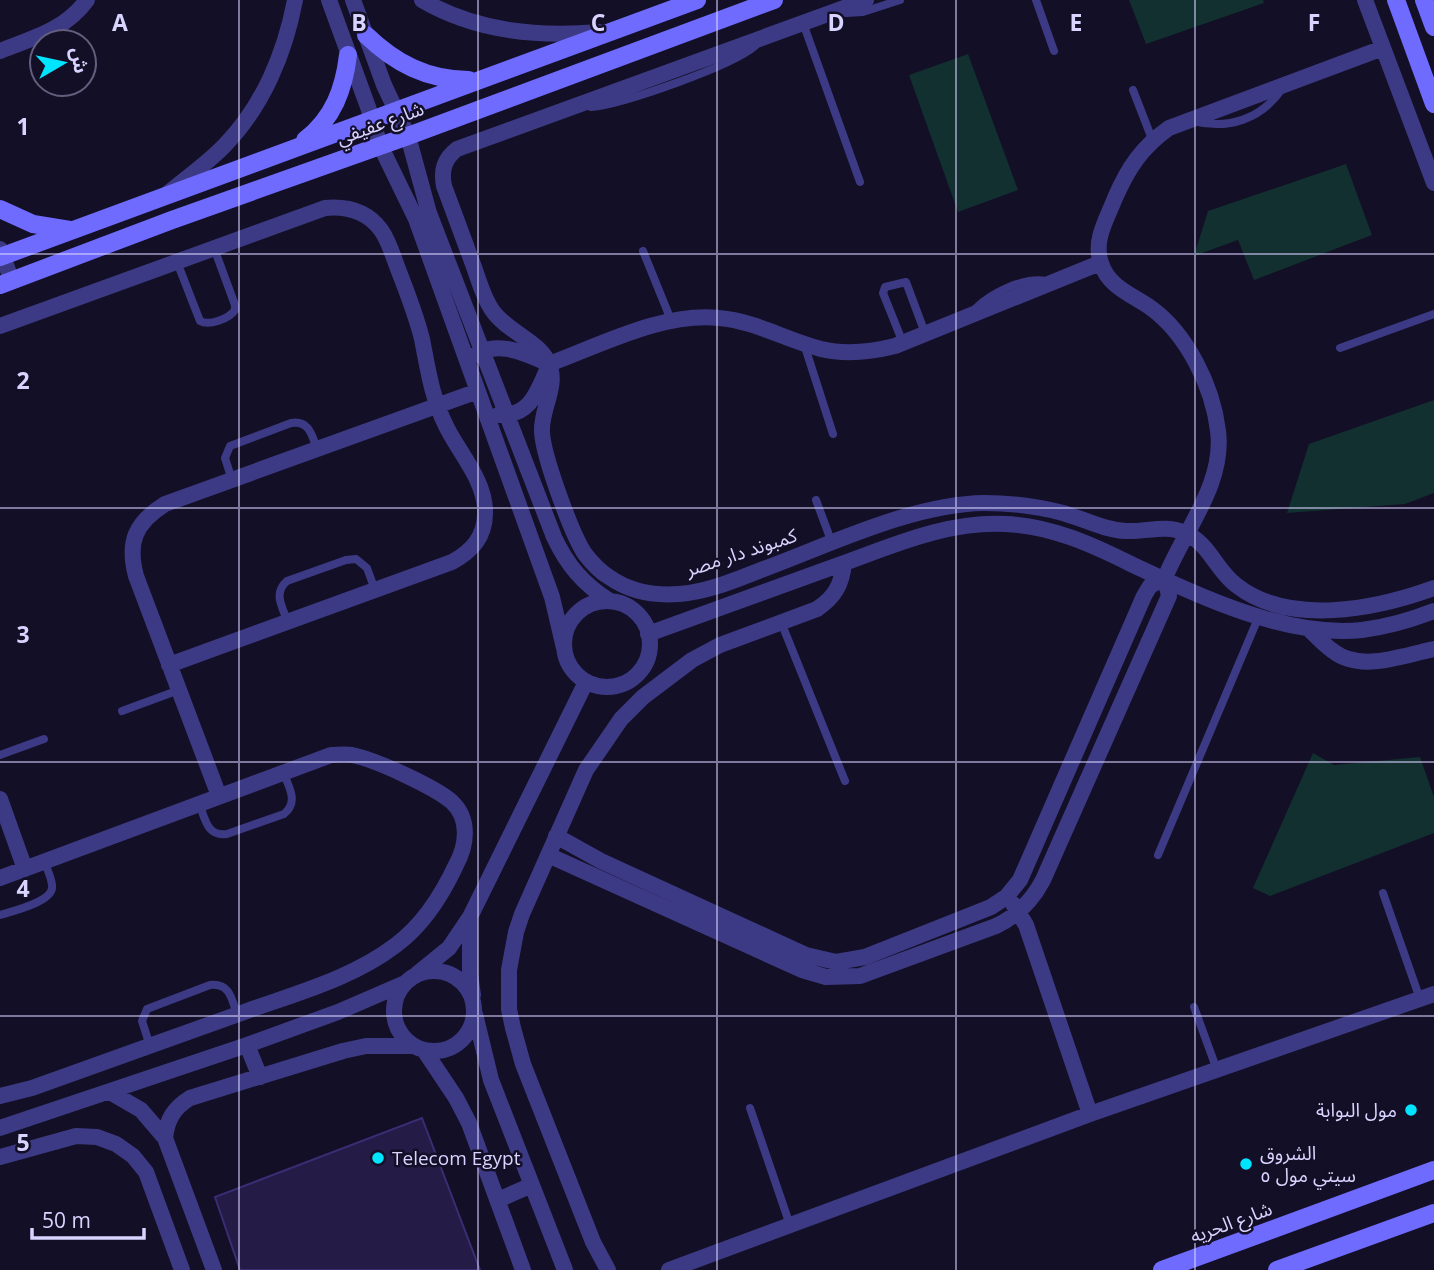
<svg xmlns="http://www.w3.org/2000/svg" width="1434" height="1270" viewBox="0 0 1434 1270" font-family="'Open Sans','Noto Sans Arabic',sans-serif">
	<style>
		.green { fill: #12302f }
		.building { fill: #241b47; stroke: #3b2d73; stroke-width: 2 }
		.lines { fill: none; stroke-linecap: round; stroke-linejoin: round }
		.lane { stroke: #3d3a85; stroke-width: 8 }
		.street { stroke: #3d3a85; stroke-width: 16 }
		.secondary { stroke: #6f6bff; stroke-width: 18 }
		.grid { fill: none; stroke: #d9d4ff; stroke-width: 2; stroke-opacity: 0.55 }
		.poi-dot { fill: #00e5ff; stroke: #130f26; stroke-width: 2.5 }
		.labels { text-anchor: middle; stroke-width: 5; stroke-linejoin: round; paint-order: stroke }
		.street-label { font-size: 19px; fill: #d9d4ff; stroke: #130f26 }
		.poi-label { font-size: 19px; fill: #d9d4ff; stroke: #130f26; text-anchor: start }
		.grid-label { font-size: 23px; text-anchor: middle; font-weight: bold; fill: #d9d4ff; stroke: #130f26; stroke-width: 5; stroke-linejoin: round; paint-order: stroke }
	</style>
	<rect width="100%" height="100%" fill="#130f26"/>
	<path class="green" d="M1129,0H1263L1264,3L1146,44Z
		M968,54L1018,190L958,212L909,75Z
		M1346,164L1372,235L1254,280L1238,240L1194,256L1208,211Z
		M1434,400V493L1405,504L1287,513L1309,444Z
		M1313,753L1334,765L1420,757L1434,797V833L1270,896L1253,888Z"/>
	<path class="building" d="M422,1118L480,1270H240L215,1197Z"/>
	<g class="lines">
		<path class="lane" d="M1036,0L1054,51
			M846,13L863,12L900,0
			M803,23L860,182
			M1133,90L1152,139
			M591,107C623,104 732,66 755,46
			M1193,121C1229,130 1261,119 1282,89
			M643,251L671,320
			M177,262L200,321C209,326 229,319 235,310V305L214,248
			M976,308C991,293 1023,277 1046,281
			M903,343L883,293L885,287L906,282L925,333
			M804,344L833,434
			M1340,348L1434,314
			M232,480L225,458L230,446L291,423C309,420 312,435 317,449
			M816,500L832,543
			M288,622C282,607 273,593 287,581L346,560L356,559L367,568L375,590
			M781,622L845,781
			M122,711L179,690
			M0,755L44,739
			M199,803C205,819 207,837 227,834L284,814C299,802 289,787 283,772
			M1158,855L1259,616
			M1383,893L1420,999
			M0,915C13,911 51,902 52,888C53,880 47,869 44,861
			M1194,1007L1217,1070
			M150,1046L142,1021L147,1009L210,985C230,983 232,999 237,1015
			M750,1108L790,1225"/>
		<path class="street" d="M329,0L368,107L380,145L416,219L552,597L564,648
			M353,0L384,85L408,136L429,213L554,537C567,565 583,584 610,601
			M422,0C477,32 538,37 599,32
			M866,0L457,149C444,159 441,170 444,186C454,213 464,240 474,267C479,281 483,297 492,310C507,332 540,341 549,364C558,386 542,407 542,429C541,451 572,535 585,554C592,563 599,571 609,577C629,591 654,596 679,594C708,592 735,580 761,570C829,545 912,504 984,503C1010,503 1037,506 1063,513C1084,519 1104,530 1126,531C1147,532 1166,524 1185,533C1209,543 1216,570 1236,585C1289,627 1376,609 1434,588
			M1365,0L1434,183
			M0,51C33,38 65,30 87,0
			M167,194C186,178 208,163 225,145C263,106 285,53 295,0
			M0,249L12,281
			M0,326L325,208C347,206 367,211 381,230C389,241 393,256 398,269C407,292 416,315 422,339C428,370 432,398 446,426C459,453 486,481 485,513C485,537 472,551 452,562L169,665
			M467,361C491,337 523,352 549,364C601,345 663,312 719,318C755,321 786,340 821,349C846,355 871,352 895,346L1100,263
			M498,415C531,417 538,390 549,365
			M564 644a43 43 0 1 1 86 0a43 43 0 1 1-86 0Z
			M1309,629C1316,636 1324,645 1333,651C1361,673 1403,655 1434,649
			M648,634C710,612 771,589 833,567C890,547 944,521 1006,524C1051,526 1091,544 1131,564C1199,596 1286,638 1362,630C1387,627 1411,620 1434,611
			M219,796L136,576C127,542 135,523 165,504L478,391
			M0,799L25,869
			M556,836L601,861L806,955L836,962L865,957L991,907L1006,897L1020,880L1144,596L1150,586L1165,578
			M548,855L802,970L826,977L860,976L996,926C1017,916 1032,901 1043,880L1169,596L1165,578C1183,532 1225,484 1218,431C1213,387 1187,334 1151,308C1133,295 1108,287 1101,263C1093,240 1107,219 1115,198C1128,168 1142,147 1169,128L1383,48
			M0,878L331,755C337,755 345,754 352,755C374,759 435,787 452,802C470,819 467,845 456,865C442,895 423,925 396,945C353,978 297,993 247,1011C175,1037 103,1062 32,1088L0,1096
			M1013,904L1026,925L1090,1114
			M470,920V975L473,995
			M394 1011a40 40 0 1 1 80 0a40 40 0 1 1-80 0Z
			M417,974L449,948L470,917L586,682
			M475,1014L491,1080L565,1270
			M247,1045L260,1077
			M424,1050L456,1098L469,1123L523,1270
			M110,1092L141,1110L165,1138
			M0,1128L247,1045L338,1012L405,983
			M0,1157L76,1136L97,1137L116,1144L133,1156L146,1172L182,1270
			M498,1200L532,1185
			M214,1270L165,1138C167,1119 174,1108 190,1098L343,1051L366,1046H414
			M608,1270L593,1242L523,1064L513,1028L509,1009V970L516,932L522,914L586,770L621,719L643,697L692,660L720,645L817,609C835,597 842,584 844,563
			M669,1270L1090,1114L1434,994"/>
		<path class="secondary" d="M1396,0L1434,104
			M1424,0L1434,27
			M366,35C395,63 427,80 469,80
			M305,140C333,119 344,89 348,55
			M0,209L33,224L70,230
			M0,257L697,0
			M0,285L172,220L408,136L774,0
			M1162,1270L1434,1170
			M1277,1270L1434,1213"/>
	</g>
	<path class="grid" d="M239,0V1270M478,0V1270M717,0V1270M956,0V1270M1195,0V1270M0,254H1434M0,508H1434M0,762H1434M0,1016H1434"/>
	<g class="poi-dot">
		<circle cx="1411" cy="1110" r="7"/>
		<circle cx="378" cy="1158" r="7"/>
		<circle cx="1246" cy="1164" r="7"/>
	</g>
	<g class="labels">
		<g class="street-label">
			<text transform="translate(380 123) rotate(-20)" y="7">شارع عفيفي</text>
			<text transform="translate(741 552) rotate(-18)" y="7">كمبوند دار مصر</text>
			<text transform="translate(1231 1222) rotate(-20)" y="7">شارع الحريه</text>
		</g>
		<g class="poi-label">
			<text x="1397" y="1117" text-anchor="end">مول البوابة</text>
			<text x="1260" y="1160">الشروق<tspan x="1260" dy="22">سيتي مول ٥</tspan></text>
			<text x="392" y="1165">Telecom Egypt</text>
		</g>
	</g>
	<g class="grid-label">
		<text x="120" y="31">A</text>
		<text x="359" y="31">B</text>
		<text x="598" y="31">C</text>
		<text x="836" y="31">D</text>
		<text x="1076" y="31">E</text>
		<text x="1314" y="31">F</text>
		<text x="23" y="135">1</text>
		<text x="23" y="389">2</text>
		<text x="23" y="643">3</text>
		<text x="23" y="897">4</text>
		<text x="23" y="1151">5</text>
	</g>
	<g transform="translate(63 63) rotate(81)"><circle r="33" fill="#130f26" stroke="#625e7d" stroke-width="2"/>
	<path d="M0-5L12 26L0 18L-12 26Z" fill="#00e5ff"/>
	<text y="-10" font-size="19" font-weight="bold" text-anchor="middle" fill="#d9d4ff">ش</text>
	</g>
	<path d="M32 1228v10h112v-10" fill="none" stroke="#d9d4ff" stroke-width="3.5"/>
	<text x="42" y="1228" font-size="21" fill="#d9d4ff" stroke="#130f26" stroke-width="5" paint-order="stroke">50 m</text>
</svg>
